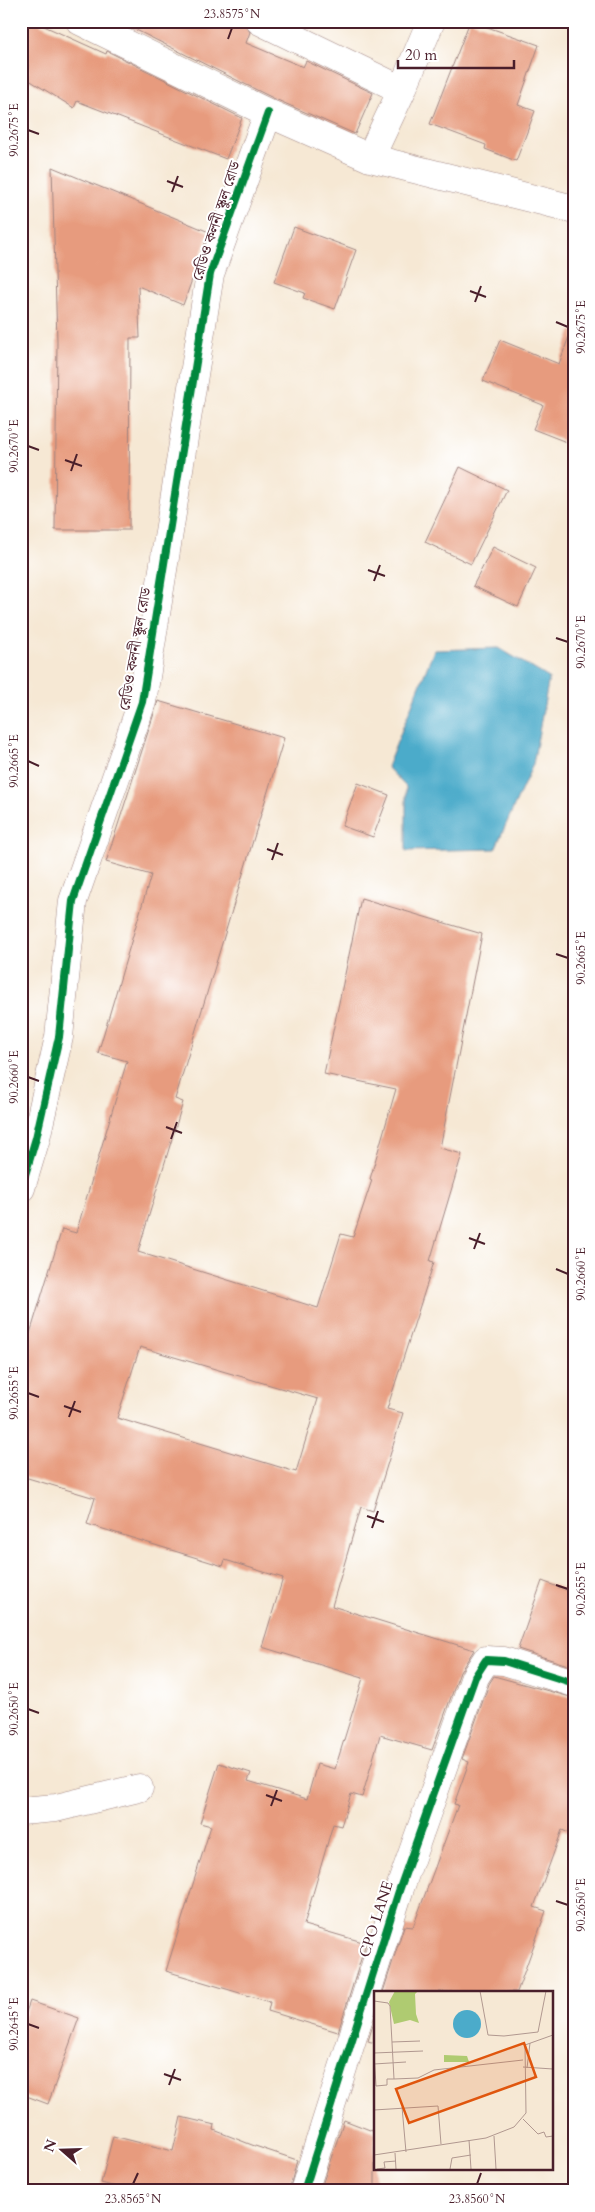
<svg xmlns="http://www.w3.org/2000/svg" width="595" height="2212" viewBox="0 0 595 2212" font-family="Cardo,'Noto Serif Bengali',serif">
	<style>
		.water { fill: #4babca; stroke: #4a657a }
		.building { fill: #e79b7e; fill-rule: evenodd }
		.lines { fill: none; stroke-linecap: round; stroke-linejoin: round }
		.street-casing { stroke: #a08480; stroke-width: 29 }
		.street { stroke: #fff; stroke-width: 28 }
		.cycleway-casing { stroke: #fff; stroke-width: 11 }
		.cycleway { stroke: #00873e; stroke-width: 8 }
		.ticks { fill: none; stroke: #4a1f2b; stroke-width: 2 }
		.labels { text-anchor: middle; stroke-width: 4; stroke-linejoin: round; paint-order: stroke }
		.street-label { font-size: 15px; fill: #4a1f2b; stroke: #fff }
		.inset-road { fill: none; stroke: #b19890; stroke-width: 1 }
		.view { fill: #e0560e; fill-opacity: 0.15; stroke: #e0560e; stroke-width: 2.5 }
		.inset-edge { fill: none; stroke: #4a1f2b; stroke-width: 2.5 }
		.neatline { fill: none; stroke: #4a1f2b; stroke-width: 2 }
		.ticks-label { font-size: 12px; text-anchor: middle; fill: #4a1f2b }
	</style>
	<rect width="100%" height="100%" fill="#fff"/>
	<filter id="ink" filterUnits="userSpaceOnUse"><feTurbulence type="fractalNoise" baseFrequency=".02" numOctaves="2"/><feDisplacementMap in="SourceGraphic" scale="10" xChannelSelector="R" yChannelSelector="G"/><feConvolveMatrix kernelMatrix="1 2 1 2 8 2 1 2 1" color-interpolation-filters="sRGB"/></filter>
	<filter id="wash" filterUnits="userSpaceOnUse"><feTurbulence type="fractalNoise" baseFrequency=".0096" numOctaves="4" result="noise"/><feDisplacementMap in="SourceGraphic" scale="20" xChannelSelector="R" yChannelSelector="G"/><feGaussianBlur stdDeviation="1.12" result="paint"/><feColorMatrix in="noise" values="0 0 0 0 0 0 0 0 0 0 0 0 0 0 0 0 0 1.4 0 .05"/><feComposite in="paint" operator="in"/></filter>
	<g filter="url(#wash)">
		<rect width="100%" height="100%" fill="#f6e8d4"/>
		<path class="water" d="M499,648L549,678L533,764L495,849L406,851V787L387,767L434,650Z"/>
		<g id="blocks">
			<path class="building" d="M24,21H33L106,54L107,51L242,118L226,159L77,101L74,108L29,80Z
				M118,21H233L246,26L250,32L246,43L303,67L306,61L373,93L355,134L275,99Z
				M470,21L539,45L518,105L535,111L516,161L485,149L486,145L430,124Z
				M52,167L209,232L183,305L138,286L140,338H130L129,530H55L57,341Z
				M294,227L356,250L335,309L303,298L305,293L274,282Z
				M571,331H574V445L533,429L543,405L483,381L500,340L559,364Z
				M460,467L507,490L471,564L425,542Z
				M493,547L536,568L518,607L473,586Z
				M158,701L284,738L175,1099L183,1102L138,1252L318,1308L341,1234L353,1237L372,1180L370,1179L396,1089L324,1074L361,898L482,934L440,1148L462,1154L430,1261L434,1262L387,1409L403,1413L373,1511L361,1507L332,1606L474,1650L460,1672L432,1750L380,1735L362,1797L351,1794L341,1826L333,1824L304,1925L366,1943L338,2032L268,2011L270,2002L166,1971L211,1826L200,1823L219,1763L251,1773L248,1781L307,1799L317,1764L335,1769L363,1678L262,1647L283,1578L225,1560L223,1566L87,1524L95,1498L21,1476V1363L62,1229L76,1233L127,1061L98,1053L151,875L106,862ZM140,1347L318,1399L296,1472L117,1418Z
				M358,783L389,795L373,837L342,826Z
				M542,1581L574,1593V1667L518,1649Z
				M494,1676L574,1698V1835L562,1830L534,1907L546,1911L517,1992H383L404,1926L413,1927L458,1805L454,1804L469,1762L462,1759L489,1684Z
				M30,2001L79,2018L48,2104L21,2094V2026Z
				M375,2019V2043L368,2041Z
				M181,2117L215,2125L214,2130L252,2145L297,2160L289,2191H131L101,2183L113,2136L173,2151Z
				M344,2120L375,2132V2191H320Z"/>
		</g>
	</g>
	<g filter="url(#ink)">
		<use href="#blocks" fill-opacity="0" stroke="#a08480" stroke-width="1"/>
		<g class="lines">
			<defs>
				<path id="street" d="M80,21L268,113L370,158L574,209
					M260,21L402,90
					M370,158L402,90L431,21
					M21,1188L36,1138L59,1037L73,901L142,702L210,274L268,113
					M21,1811L56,1808L139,1788
					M304,2191L399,1891L475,1677L486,1660L504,1661L574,1683"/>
			</defs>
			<use href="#street" class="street-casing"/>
			<use href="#street" class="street"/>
			<defs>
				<path id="cycleway" d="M21,1188L36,1138L59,1037L73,901L142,702L210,274L268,113
					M304,2191L399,1891L475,1677L486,1660L504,1661L574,1683"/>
			</defs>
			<use href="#cycleway" class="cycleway-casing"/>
			<use href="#cycleway" class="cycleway"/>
		</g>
	</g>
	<path class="ticks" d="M228,39L232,28M28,130L39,134M167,181L183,187M172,192L178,176M470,291L486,297M475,302L481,286M556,322L568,327M28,446L39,450M65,460L82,466M71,471L77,454M368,570L385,576M374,581L380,565M556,638L568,642M28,761L39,766M267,849L283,855M272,860L278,843M556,954L568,958M28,1077L39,1081M166,1127L182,1133M171,1139L177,1122M469,1238L485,1244M474,1249L480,1233M556,1269L568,1274M28,1393L39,1397M64,1406L81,1412M69,1417L75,1401M367,1516L384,1522M372,1528L378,1511M556,1585L568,1589M28,1709L39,1713M266,1795L282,1801M271,1806L277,1790M556,1901L568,1905M28,2024L39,2028M164,2074L181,2080M169,2085L175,2069M133,2184L138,2173M477,2184L481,2173"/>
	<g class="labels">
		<g class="street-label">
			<text transform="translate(216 221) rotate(-72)" y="5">রেডিও কলনী স্কুল রোড</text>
			<text transform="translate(135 649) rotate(-80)" y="5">রেডিও কলনী স্কুল রোড</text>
			<text transform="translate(376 1919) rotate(-72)" y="5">CPO LANE</text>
		</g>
	</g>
	<g transform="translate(374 1991)">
		<rect width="179" height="179" fill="#f6e8d4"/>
		<path d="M21,0H44L41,3L42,23L45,32L36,29L20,33L15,11ZM70,64L93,65L95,71H70Z" fill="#afcb71"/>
		<path d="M79 33a14 14 0 1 1 28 0a14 14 0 1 1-28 0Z" fill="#4babca"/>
		<path class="inset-road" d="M106,0L114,44L130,45L164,41L172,0M0,10L14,12L16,15L20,88L44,87L60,79L149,69M18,51L46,50M0,62L2,95L13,94V88H20M0,62L49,60M0,73L32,71M149,76L179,78M153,77L156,52M28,116L32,161M0,119L64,115L67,153M149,128L164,143L170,141L172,146L179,145M120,145L122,178M95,149L97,178M21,162L22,178M0,164L112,147L140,136L152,122L151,54L179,44M3,178L11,177L10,171L22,170M76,178L78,167L97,164"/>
		<path class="view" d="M150,52L162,86L35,132L22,98Z"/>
		<rect width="179" height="179" class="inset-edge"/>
	</g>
	<rect width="595" height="2212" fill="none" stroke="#fff" stroke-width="55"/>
	<g transform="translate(62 2150) rotate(290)" stroke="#ffffff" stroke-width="4" paint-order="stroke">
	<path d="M0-4L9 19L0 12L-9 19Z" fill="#4a1f2b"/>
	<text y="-8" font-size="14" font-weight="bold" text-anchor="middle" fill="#4a1f2b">N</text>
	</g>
	<path d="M398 60v8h116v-8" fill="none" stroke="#4a1f2b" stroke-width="2.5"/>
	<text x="405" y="60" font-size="15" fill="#4a1f2b" stroke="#ffffff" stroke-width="4" paint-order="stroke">20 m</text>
	<rect x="28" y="28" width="540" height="2156" class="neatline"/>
	<g class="ticks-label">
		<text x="232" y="18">23.8575°N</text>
		<text transform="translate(14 130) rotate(-90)" y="4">90.2675°E</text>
		<text transform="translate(581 327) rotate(-90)" y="4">90.2675°E</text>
		<text transform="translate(14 446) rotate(-90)" y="4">90.2670°E</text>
		<text transform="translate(581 642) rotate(-90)" y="4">90.2670°E</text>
		<text transform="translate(14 761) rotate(-90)" y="4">90.2665°E</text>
		<text transform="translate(581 958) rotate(-90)" y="4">90.2665°E</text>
		<text transform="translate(14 1077) rotate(-90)" y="4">90.2660°E</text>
		<text transform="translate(581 1274) rotate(-90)" y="4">90.2660°E</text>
		<text transform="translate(14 1393) rotate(-90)" y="4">90.2655°E</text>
		<text transform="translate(581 1589) rotate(-90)" y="4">90.2655°E</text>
		<text transform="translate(14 1709) rotate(-90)" y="4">90.2650°E</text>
		<text transform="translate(581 1905) rotate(-90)" y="4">90.2650°E</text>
		<text transform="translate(14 2024) rotate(-90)" y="4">90.2645°E</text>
		<text x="133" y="2203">23.8565°N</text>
		<text x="477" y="2203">23.8560°N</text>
	</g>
</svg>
